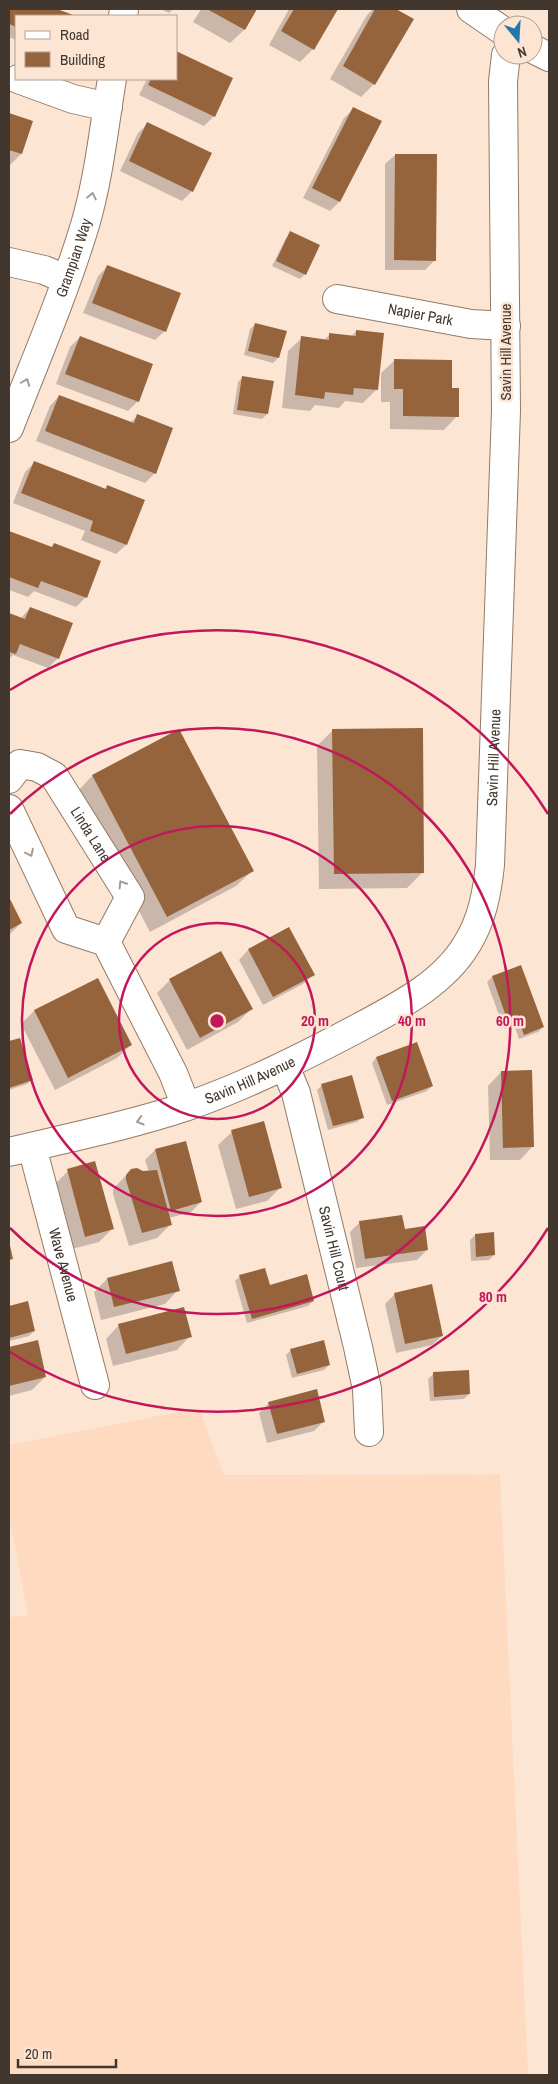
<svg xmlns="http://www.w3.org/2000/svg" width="558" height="2084" viewBox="0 0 558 2084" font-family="'Archivo Narrow',sans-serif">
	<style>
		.built { fill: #fedbc0 }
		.shadow { fill: #0003 }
		.building { fill: #95643c }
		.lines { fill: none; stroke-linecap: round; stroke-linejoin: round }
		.minor-casing { stroke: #947a66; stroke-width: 30 }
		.minor { stroke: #fff; stroke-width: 28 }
		.oneway { stroke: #a09b96 }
		.ring { fill: none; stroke: #c2185b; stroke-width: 2.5 }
		.labels { text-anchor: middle; stroke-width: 5; stroke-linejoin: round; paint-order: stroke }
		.street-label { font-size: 15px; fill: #42372e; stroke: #fde5d4 }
		.centre { fill: #c2185b; stroke: #fde5d4; stroke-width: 2.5 }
		.ring-label { font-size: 15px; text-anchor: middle; font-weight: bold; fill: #c2185b; stroke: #fde5d4; stroke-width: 5; stroke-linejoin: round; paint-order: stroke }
	</style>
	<rect width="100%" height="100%" fill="#fde5d4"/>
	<path class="built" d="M199,1408L224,1475L500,1474L528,2075H9V1617L28,1615L9,1516V1445Z"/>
	<path class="shadow" d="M9,9H53L73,16H16V40L9,37Z
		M161,9H173L169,13Z
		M201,9H255L244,30L230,43L193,22Z
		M289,9H336L313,49L300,62L269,45Z
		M373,9H394L412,19L374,84L361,97L330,79L367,15Z
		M147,79H176L214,116L204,126L139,95Z
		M354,108L380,122L339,202L330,211L303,198L344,118Z
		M9,115L31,122L21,154L9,166Z
		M148,123L192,191L182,201L120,171L138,133Z
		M395,155L435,260L425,270H385V164Z
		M291,233L305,274L300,279L272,266L286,238Z
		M108,266L165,331L155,340L83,313L98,276Z
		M255,324L278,358L273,363L244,355L250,329Z
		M356,331L376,390L363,403L345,401L339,408L315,405L310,411L282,408L288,351L302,338L324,340L330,334L351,337Z
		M80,337L152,365L137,402L128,411L56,384L70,347Z
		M395,360L450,389L457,416L444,430L390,429V402H381V373Z
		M242,378L267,414L262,419L233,414L238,382Z
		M59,396L130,423L137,416L155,473L145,483L36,441L50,406Z
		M35,462L105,489L108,486L143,500L126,545L116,554L81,540L85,531L13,503L25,472Z
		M9,532L51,548L86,597L76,607L34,591L28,597L9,590Z
		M30,608L58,658L48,668L13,655L9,659V615L20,619Z
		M333,730L423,872L407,888L319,889L317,746Z
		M92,776L252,871L236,886L150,932L77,792Z
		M9,900L21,923L9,935Z
		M288,928L313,974L303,984L263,1005L239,960L248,950Z
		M520,967L543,1027L538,1032L519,1039L514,1025L504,1029L487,982L492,977Z
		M97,979L131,1045L117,1058L55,1090L21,1024L34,1011Z
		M170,980L251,1009L238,1022L187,1050L157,993Z
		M19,1039L32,1079L27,1084L9,1090V1043Z
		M417,1044L432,1086L427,1091L387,1105L372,1063L376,1058Z
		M501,1072L533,1146L520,1160H490L488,1086Z
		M322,1085L362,1117L357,1122L328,1130L317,1090Z
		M232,1132L281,1187L267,1201L236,1209L218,1145Z
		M185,1142L201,1202L191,1212L169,1218L171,1224L157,1238L129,1246L113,1194V1189L131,1170L149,1172L145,1160L155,1150Z
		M68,1171L112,1229L99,1242L72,1249L55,1184Z
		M360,1222L403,1230L427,1250L417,1260L356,1268L350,1232Z
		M475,1235L494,1255L489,1260L471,1261L470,1240Z
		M240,1276L313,1301L308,1306L247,1323L235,1281Z
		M107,1279L178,1290L165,1304L101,1320L94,1292Z
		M395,1294L442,1336L432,1345L396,1353L385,1304Z
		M27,1303L34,1331L29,1336L9,1341V1307Z
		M119,1325L190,1336L177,1350L113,1366L106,1339Z
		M37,1342L45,1377L32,1390L9,1396V1348Z
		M291,1350L329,1365L324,1370L292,1378L286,1355Z
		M433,1374L469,1394L464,1399L430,1401L428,1379Z
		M269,1403L324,1421L314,1431L267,1443L259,1413Z"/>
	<path class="building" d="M9,9H57L76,16H16V27L9,24Z
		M207,9H257L245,30Z
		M294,9H338L314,50L281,31Z
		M375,9H396L414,19L375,85L343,66Z
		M176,51L233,78L215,117L148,85L151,79H176Z
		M353,107L382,121L340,202L312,188Z
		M9,113L33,121L22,154L9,150Z
		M147,122L212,153L193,192L129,161Z
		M395,154H437L436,261L394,260Z
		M290,231L320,245L306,275L276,261Z
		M107,265L181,293L166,332L92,303Z
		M255,323L287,331L279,358L248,351Z
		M356,330L384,333L378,390L354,388L353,395L325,392L324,399L295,395L301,336L329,340V333L356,336Z
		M80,336L153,364L139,402L65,374Z
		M394,359L452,360V388H459V417L403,416V389H394Z
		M242,376L274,381L268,414L237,410Z
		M59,395L134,423L137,414L173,428L156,474L45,431Z
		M34,461L106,489L107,485L145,500L127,545L90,531L93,521L21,493Z
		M9,531L52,547L54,543L101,561L87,598L41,581L38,588L9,577Z
		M30,607L73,623L59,659L20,644L16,654L9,652V613L25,619Z
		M423,728L424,873L334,874L332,729Z
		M179,729L254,871L167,917L92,775Z
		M9,897L22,923L9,930Z
		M289,927L315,975L273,997L248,949Z
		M221,951L253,1009L200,1038L169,979Z
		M521,965L544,1027L524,1035L519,1021L509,1025L492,976Z
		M98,978L132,1045L68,1078L34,1010Z
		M20,1038L33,1080L9,1088V1041Z
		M417,1042L433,1086L392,1101L376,1057Z
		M532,1070L534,1147L503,1148L501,1071Z
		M352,1075L364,1118L333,1126L321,1084Z
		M264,1121L282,1188L249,1197L231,1130Z
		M186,1141L202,1202L171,1211L155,1149Z
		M95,1161L114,1229L85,1237L67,1169Z
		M137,1168L143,1171L157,1170L172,1225L142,1233L126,1180V1175L131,1169Z
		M402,1215L405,1229L425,1226L428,1250L365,1259L359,1221Z
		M494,1232L495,1255L476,1257L475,1234Z
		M9,1241L13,1259L9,1260Z
		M172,1261L180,1291L114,1307L107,1278Z
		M265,1268L270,1285L307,1274L314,1301L252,1319L239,1275Z
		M432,1284L443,1336L405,1344L394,1293Z
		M28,1301L35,1331L9,1338V1306Z
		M184,1307L192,1337L126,1354L118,1324Z
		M38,1340L46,1377L9,1386V1347Z
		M324,1340L330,1365L297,1374L290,1349Z
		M469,1370L470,1394L434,1397L433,1372Z
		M317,1389L325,1422L277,1434L268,1402Z"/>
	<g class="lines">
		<defs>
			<g id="minor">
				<path d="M471,9L503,31"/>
				<path d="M123,16L124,9"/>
				<path d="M533,49L549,57"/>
				<path d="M18,79L73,99L108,107"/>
				<path d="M9,262L44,270L66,279"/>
				<path id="s1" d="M337,299L471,324L506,326"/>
				<path id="s2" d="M9,428C35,361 64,294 85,225C99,177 104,127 112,79"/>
				<path id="s3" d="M9,779L20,764L37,767L54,776L130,897L106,942"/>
				<path d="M9,809L66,929L106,942L173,1073L186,1106"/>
				<path id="s4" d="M285,1066L296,1093L358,1347L367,1389L369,1432"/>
				<path id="s5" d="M32,1147L95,1385"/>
				<path id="s6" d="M9,1152C68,1138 127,1126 185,1107C246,1086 303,1057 360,1027C399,1006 444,983 467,944C482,920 487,893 490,865L506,411L503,81L506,55"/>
			</g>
		</defs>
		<use href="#minor" class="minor-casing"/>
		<use href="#minor" class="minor"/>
	</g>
	<defs><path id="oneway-chevron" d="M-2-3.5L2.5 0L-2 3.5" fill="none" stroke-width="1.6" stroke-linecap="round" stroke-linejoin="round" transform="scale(1.25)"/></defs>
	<g class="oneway">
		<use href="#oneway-chevron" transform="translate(92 196) rotate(-78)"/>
		<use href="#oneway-chevron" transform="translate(26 382) rotate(-69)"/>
		<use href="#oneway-chevron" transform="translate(30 853) rotate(64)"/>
		<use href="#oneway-chevron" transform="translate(122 884) rotate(-122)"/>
		<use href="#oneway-chevron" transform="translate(140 1121) rotate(164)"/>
	</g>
	<g class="ring">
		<circle cx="217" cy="1021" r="98"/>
		<circle cx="217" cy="1021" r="195"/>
		<path d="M10 814A293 293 0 1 1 10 1228"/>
		<path d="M548 1228A390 390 0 0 1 10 1352M10 690A390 390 0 0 1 548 814"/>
	</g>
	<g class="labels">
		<g class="street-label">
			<text dy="5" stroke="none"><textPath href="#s2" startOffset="182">Grampian Way</textPath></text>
			<text dy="5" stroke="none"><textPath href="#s1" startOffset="85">Napier Park</textPath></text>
			<text transform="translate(506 352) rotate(-90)" y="5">Savin Hill Avenue</text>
			<text dy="5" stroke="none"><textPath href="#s6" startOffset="702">Savin Hill Avenue</textPath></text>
			<text dy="5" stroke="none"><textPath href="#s3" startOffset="124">Linda Lane</textPath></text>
			<text dy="5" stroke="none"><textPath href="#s6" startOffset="252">Savin Hill Avenue</textPath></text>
			<text dy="5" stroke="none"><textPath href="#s4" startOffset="189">Savin Hill Court</textPath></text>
			<text dy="5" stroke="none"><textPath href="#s5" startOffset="122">Wave Avenue</textPath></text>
		</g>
	</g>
	<circle cx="217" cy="1021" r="8" class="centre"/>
	<g class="ring-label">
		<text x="315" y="1026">20 m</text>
		<text x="412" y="1026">40 m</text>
		<text x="510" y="1026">60 m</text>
		<text x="493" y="1302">80 m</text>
	</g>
	<rect width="558" height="2084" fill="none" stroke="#42372e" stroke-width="20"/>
	<rect x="15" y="15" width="162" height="65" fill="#fde5d4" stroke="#b29f92"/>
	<rect x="25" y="31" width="25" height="8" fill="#ffffff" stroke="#b29f92"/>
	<text x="60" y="40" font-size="15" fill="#42372e">Road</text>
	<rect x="25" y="52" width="25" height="15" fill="#95643c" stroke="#b29f92"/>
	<text x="60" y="65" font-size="15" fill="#42372e">Building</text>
	<g transform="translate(518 40) rotate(162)"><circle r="24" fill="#fde5d4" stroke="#b29f92"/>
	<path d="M0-4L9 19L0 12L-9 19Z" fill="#2477a8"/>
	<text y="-8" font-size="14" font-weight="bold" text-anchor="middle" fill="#42372e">N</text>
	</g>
	<path d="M18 2059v8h98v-8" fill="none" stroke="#42372e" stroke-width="2.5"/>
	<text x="25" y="2059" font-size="15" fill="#42372e" stroke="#fde5d4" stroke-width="4" paint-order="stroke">20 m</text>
</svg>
